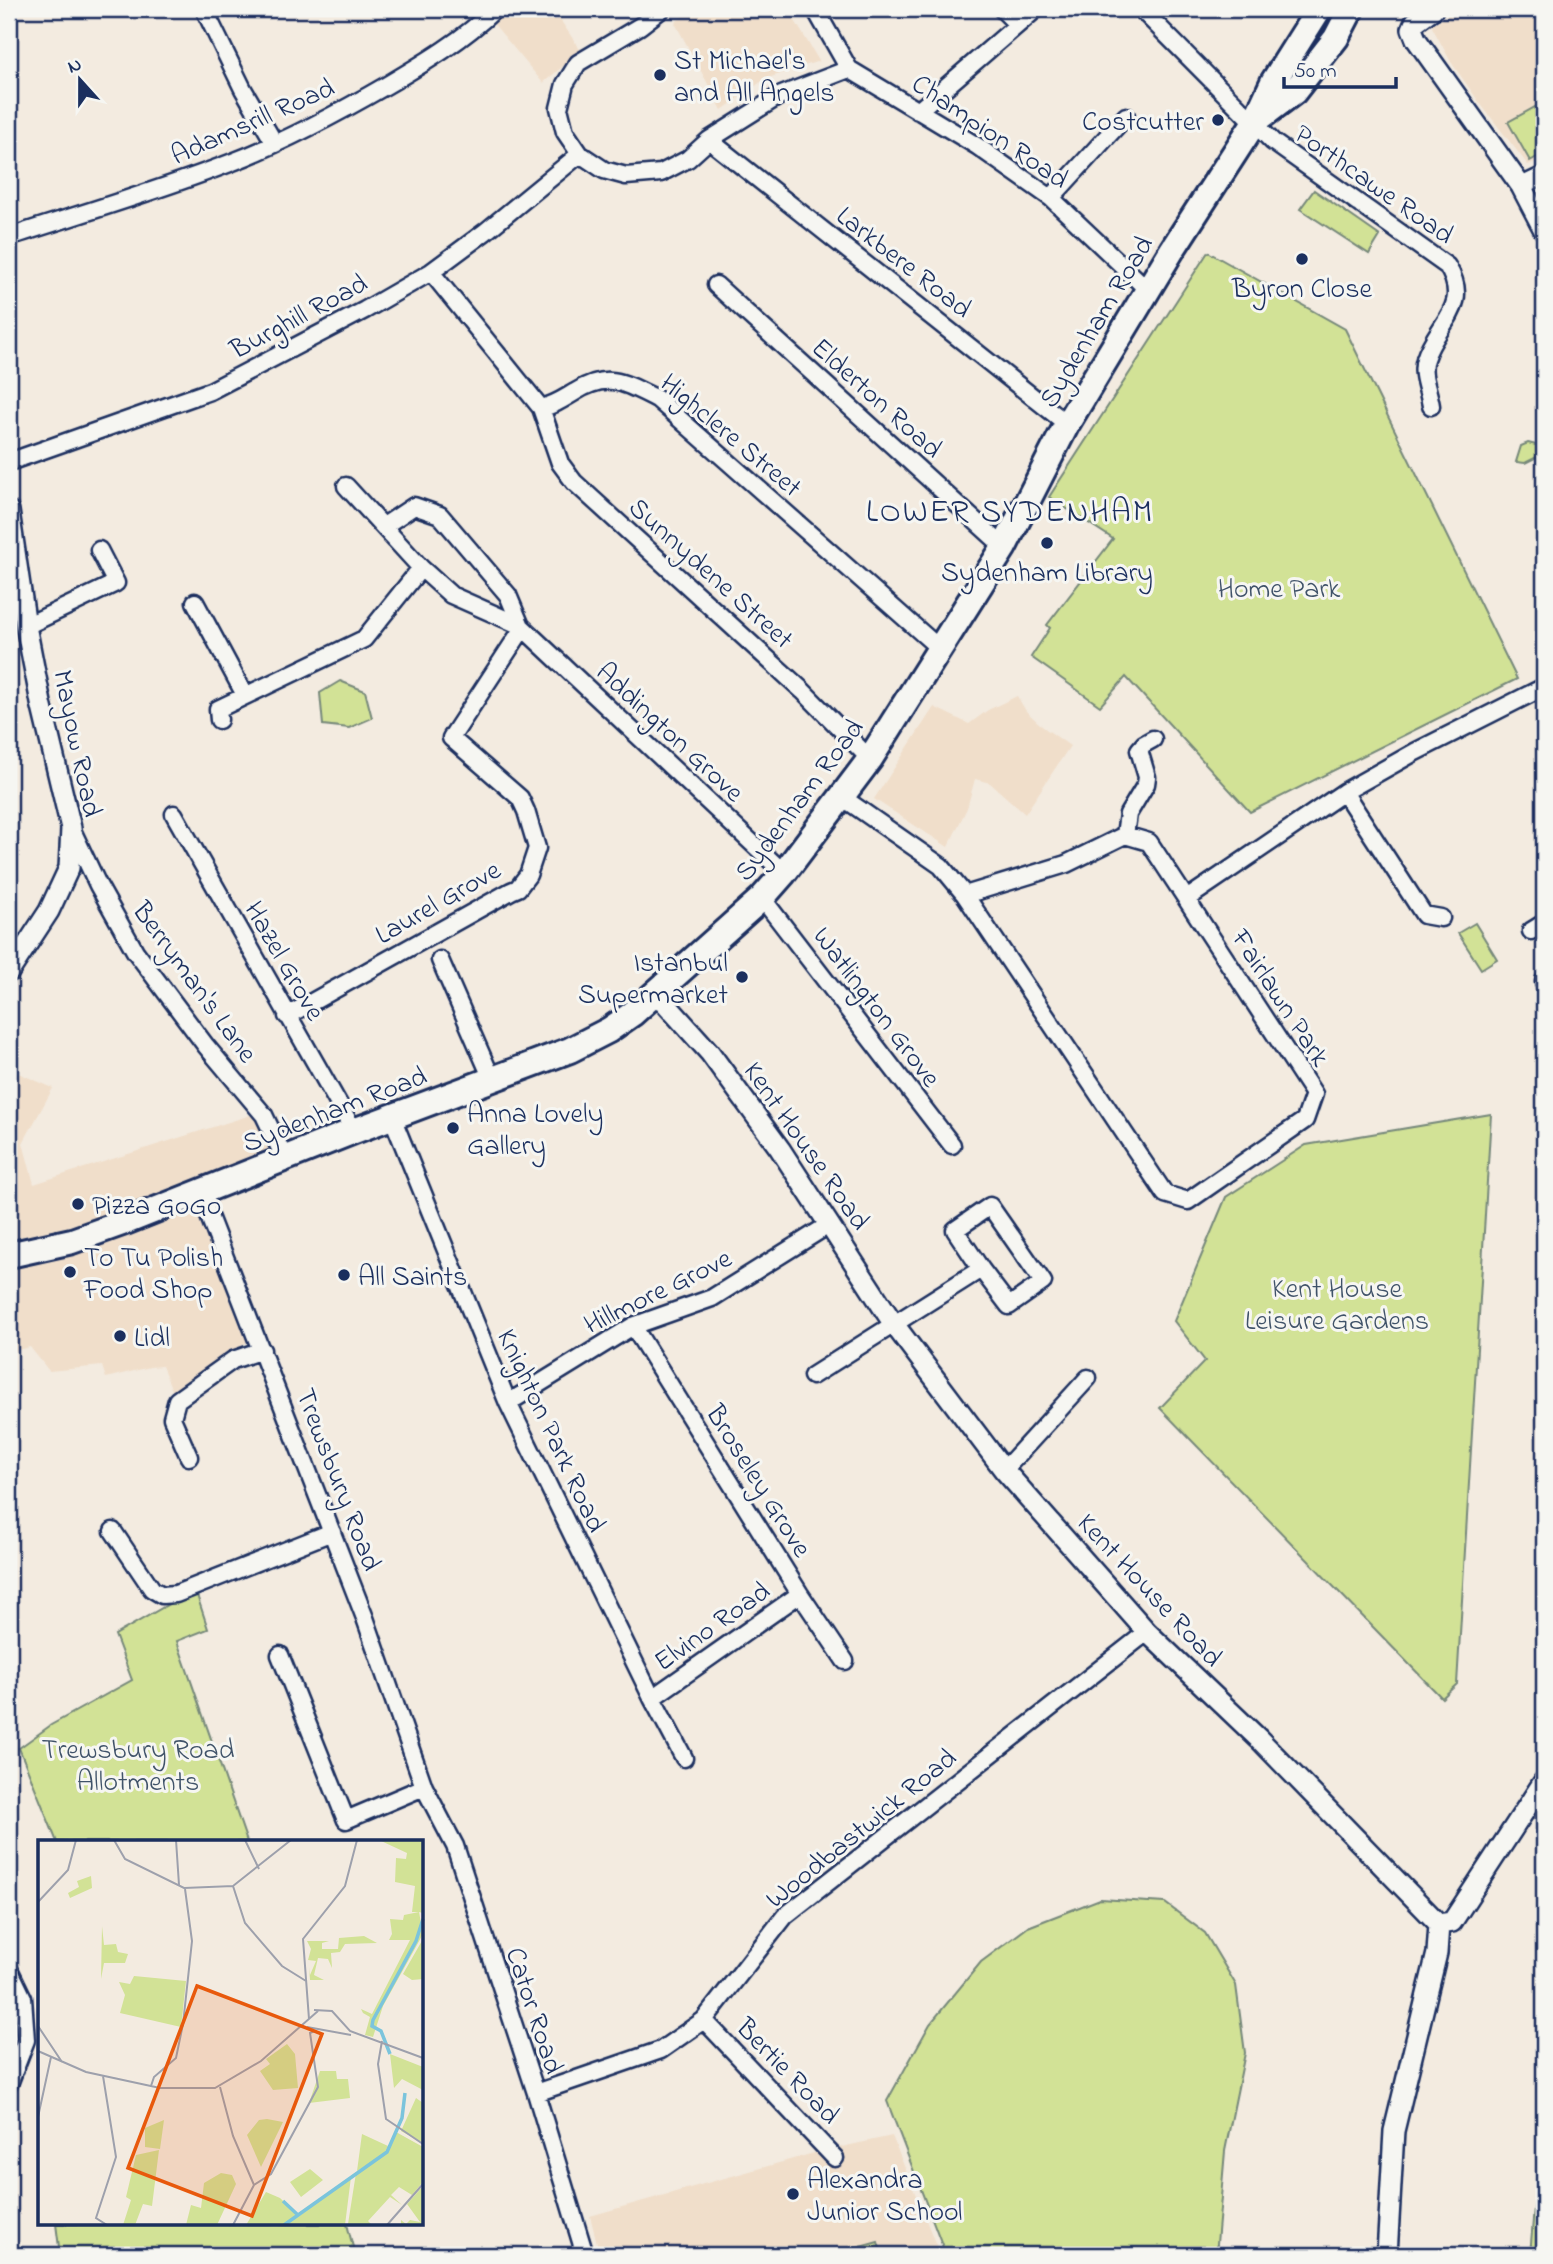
<svg xmlns="http://www.w3.org/2000/svg" width="1553" height="2264" viewBox="0 0 1553 2264" font-family="'Indie Flower',sans-serif">
	<style>
		.built { fill: #f0deca }
		.green { fill: #d2e296; stroke: #76887a; stroke-width: 2 }
		.lines { fill: none; stroke-linecap: round; stroke-linejoin: round }
		.minor-casing { stroke: #1b2f5e; stroke-width: 21 }
		.tertiary-casing { stroke: #1b2f5e; stroke-width: 24 }
		.primary-casing { stroke: #1b2f5e; stroke-width: 30 }
		.minor { stroke: #f6f6f2; stroke-width: 16 }
		.tertiary { stroke: #f6f6f2; stroke-width: 19 }
		.primary { stroke: #f6f6f2; stroke-width: 24 }
		.poi-dot { fill: #1b2f5e; stroke: #f6f6f2; stroke-width: 2.5 }
		.labels { text-anchor: middle; stroke-width: 6; stroke-linejoin: round; paint-order: stroke }
		.poi-label { font-size: 28px; fill: #1b2f5e; stroke: #f6f6f2; text-anchor: start }
		.street-label { font-size: 28px; fill: #1b2f5e; stroke: #f6f6f2 }
		.park-label { font-size: 28px; fill: #405369; stroke: #f6f6f2 }
		.quarter-label { font-size: 32px; letter-spacing: 2px; fill: #1b2f5e; stroke: #f6f6f2 }
		.inset-river { fill: none; stroke: #7bc4dc; stroke-width: 3.5 }
		.inset-road { fill: none; stroke: #9da0ac; stroke-width: 2 }
		.view { fill: #e8590c; fill-opacity: 0.15; stroke: #e8590c; stroke-width: 3.5 }
		.inset-edge { fill: none; stroke: #1b2f5e; stroke-width: 3.5 }
	</style>
	<rect width="100%" height="100%" fill="#f3ebe0"/>
	<filter id="ink" filterUnits="userSpaceOnUse"><feTurbulence type="fractalNoise" baseFrequency=".0143" numOctaves="2"/><feDisplacementMap in="SourceGraphic" scale="14" xChannelSelector="R" yChannelSelector="G"/><feConvolveMatrix kernelMatrix="1 2 1 2 8 2 1 2 1" color-interpolation-filters="sRGB"/></filter>
	<g filter="url(#ink)">
		<path class="built" d="M506,9H553L581,51L543,83L493,23Z
			M689,9H788L819,61L765,79L722,110L675,23Z
			M1458,9H1544V158L1528,165L1479,102L1451,62L1432,27L1433,24Z
			M1017,696L1026,711L1043,727L1070,746L1025,814L990,783L975,779L967,808L948,847L874,799L934,707L969,724L988,710Z
			M9,1069L53,1088L23,1143L34,1184L257,1113L278,1156L193,1193L251,1339L174,1395L162,1366L150,1367L106,1378L102,1366L49,1371L30,1347L9,1352Z
			M892,2136L940,2255H600L590,2216L814,2153Z"/>
		<path class="green" d="M1544,102V153L1530,161L1508,122Z
			M1314,190L1380,236L1369,254L1300,209Z
			M1208,252L1345,329L1517,679L1250,812L1126,677L1100,706L1031,657L1050,628L1047,625L1113,539L1049,497Z
			M1528,443L1544,447L1541,455L1525,463L1516,462L1521,446Z
			M340,681L365,691L372,718L349,728L323,725L320,693Z
			M1475,923L1497,959L1481,969L1458,933Z
			M1491,1114L1457,1684L1442,1698L1160,1408L1205,1361L1174,1321L1226,1197L1306,1145Z
			M195,1589L208,1629L177,1641L247,1842H57L19,1748L51,1725L132,1680L115,1635Z
			M1100,1899L1165,1903L1205,1933L1236,1985L1245,2053L1225,2151L1216,2255H946L887,2101L930,2024L981,1962L1028,1927Z
			M1544,2149V2255H1530L1534,2208Z
			M56,2224H347L355,2255H60Z
			M878,2242L882,2255H832Z"/>
		<g class="lines">
			<defs>
				<path id="minor" d="M204,9L243,89L275,144
					M662,9L640,26L578,63L565,84L559,108L565,132L580,154L604,170L626,176L661,173L688,159L709,140L779,96L849,69
					M815,9L849,69L977,146L1051,198L1148,290
					M1002,9L1017,24
					M1141,9L1273,142L1447,266C1473,307 1436,323 1425,359C1420,374 1429,391 1431,406
					M918,111L1036,9
					M709,140L1067,424
					M1521,186L1544,175
					M1051,198L1126,116
					M9,237C83,213 158,191 230,163C285,142 337,114 387,85C426,62 463,40 495,9
					M431,272L541,408C555,405 563,399 575,392C608,371 625,383 657,399L940,649
					M716,285L1004,547
					M541,408L560,463L574,482L803,691L870,759
					M9,462L210,391L365,310L431,272L485,232L580,154
					M346,486L421,568L451,595L521,626L508,595L440,515L414,506L384,526
					M195,602L245,695
					M26,626L116,583L99,550
					M521,626L784,873
					M219,720L218,709L364,639L421,568
					M1344,792L1424,915L1441,918
					M842,797L941,866L965,895
					M174,814L354,1131
					M71,828L98,885L135,951L206,1046L264,1115L285,1159
					M1125,835L1149,842L1314,1094L1305,1120L1188,1201L1165,1194L965,895L1066,864Z
					M1125,835L1128,814L1146,784L1147,777L1139,750L1144,744L1153,739
					M762,898L952,1145
					M1188,898L1344,792L1415,752L1544,687
					M1531,931L1544,923
					M440,960L492,1079
					M1544,981V983
					M287,1016L511,891L518,888L528,875L537,848L526,811L520,798L451,738L523,628
					M392,1117L508,1403L652,1698L684,1758
					M200,1193L365,1618L424,1787L455,1846L536,2093L585,2255
					M633,1326L800,1594L845,1661
					M812,1376L981,1269L1009,1306L1043,1282L990,1206L955,1230L981,1269
					M508,1403L633,1326L712,1298L830,1224
					M189,1457L172,1418L177,1400L233,1360L262,1350
					M1004,1470L1088,1378
					M113,1531L152,1589L162,1595L176,1594L332,1532
					M280,1655L346,1820L424,1787
					M652,1698L800,1594
					M9,1969L23,1998L26,2040L9,2084
					M704,2020L835,2158
					M536,2093L661,2050L704,2020L785,1916L1147,1632"/>
				<path id="tertiary" d="M1433,9L1415,22L1412,29L1416,39L1521,186L1544,230
					M9,511L26,626L41,703L71,828L69,868L49,911L9,972
					M657,994L710,1053L780,1149L893,1323L1004,1470L1147,1632L1259,1739L1439,1924L1437,1953L1394,2131L1387,2255
					M1439,1924L1452,1922L1544,1781"/>
				<path id="primary" d="M1257,120L1294,92L1336,38L1351,9
					M9,1255L72,1241L125,1222L354,1131L570,1050L609,1030L632,1014L762,898L784,873L870,759L1004,547L1067,424L1172,250L1254,123L1273,82L1319,9"/>
			</defs>
			<use href="#minor" class="minor-casing"/>
			<use href="#tertiary" class="tertiary-casing"/>
			<use href="#primary" class="primary-casing"/>
			<use href="#minor" class="minor"/>
			<use href="#tertiary" class="tertiary"/>
			<use href="#primary" class="primary"/>
		</g>
	</g>
	<g class="poi-dot">
		<circle cx="660" cy="75" r="7"/>
		<circle cx="1218" cy="120" r="7"/>
		<circle cx="1302" cy="259" r="7"/>
		<circle cx="1047" cy="543" r="7"/>
		<circle cx="742" cy="977" r="7"/>
		<circle cx="453" cy="1128" r="7"/>
		<circle cx="78" cy="1204" r="7"/>
		<circle cx="70" cy="1272" r="7"/>
		<circle cx="344" cy="1275" r="7"/>
		<circle cx="120" cy="1336" r="7"/>
		<circle cx="793" cy="2194" r="7"/>
	</g>
	<g class="labels">
		<g class="poi-label">
			<text x="674" y="69">St Michael's<tspan x="674" dy="32">and All Angels</tspan></text>
			<text x="1204" y="130" text-anchor="end">Costcutter</text>
			<text x="1302" y="297" text-anchor="middle">Byron Close</text>
			<text x="1047" y="581" text-anchor="middle">Sydenham Library</text>
			<text x="728" y="971" text-anchor="end">Istanbul<tspan x="728" dy="32">Supermarket</tspan></text>
			<text x="467" y="1122">Anna Lovely<tspan x="467" dy="32">Gallery</tspan></text>
			<text x="92" y="1214">Pizza GoGo</text>
			<text x="84" y="1266">To Tu Polish<tspan x="84" dy="32">Food Shop</tspan></text>
			<text x="358" y="1285">All Saints</text>
			<text x="134" y="1346">Lidl</text>
			<text x="807" y="2188">Alexandra<tspan x="807" dy="32">Junior School</tspan></text>
		</g>
		<g class="street-label">
			<text transform="translate(252 120) rotate(-24)" y="10">Adamsrill Road</text>
			<text transform="translate(991 130) rotate(34)" y="10">Champion Road</text>
			<text transform="translate(1375 183) rotate(35)" y="10">Porthcawe Road</text>
			<text transform="translate(905 261) rotate(38)" y="10">Larkbere Road</text>
			<text transform="translate(298 315) rotate(-28)" y="10">Burghill Road</text>
			<text transform="translate(1095 321) rotate(-59)" y="10">Sydenham Road</text>
			<text transform="translate(878 397) rotate(42)" y="10">Elderton Road</text>
			<text transform="translate(732 434) rotate(40)" y="10">Highclere Street</text>
			<text transform="translate(712 572) rotate(42)" y="10">Sunnydene Street</text>
			<text transform="translate(671 731) rotate(43)" y="10">Addington Grove</text>
			<text transform="translate(79 743) rotate(78)" y="10">Mayow Road</text>
			<text transform="translate(798 799) rotate(-53)" y="10">Sydenham Road</text>
			<text transform="translate(437 901) rotate(-30)" y="10">Laurel Grove</text>
			<text transform="translate(286 960) rotate(60)" y="10">Hazel Grove</text>
			<text transform="translate(196 981) rotate(54)" y="10">Berryman's Lane</text>
			<text transform="translate(1282 997) rotate(57)" y="10">Fairlawn Park</text>
			<text transform="translate(878 1006) rotate(53)" y="10">Watlington Grove</text>
			<text transform="translate(334 1108) rotate(-21)" y="10">Sydenham Road</text>
			<text transform="translate(808 1145) rotate(55)" y="10">Kent House Road</text>
			<text transform="translate(657 1290) rotate(-26)" y="10">Hillmore Grove</text>
			<text transform="translate(553 1430) rotate(65)" y="10">Knighton Park Road</text>
			<text transform="translate(340 1479) rotate(69)" y="10">Trewsbury Road</text>
			<text transform="translate(760 1480) rotate(58)" y="10">Broseley Grove</text>
			<text transform="translate(1151 1589) rotate(47)" y="10">Kent House Road</text>
			<text transform="translate(711 1625) rotate(-35)" y="10">Elvino Road</text>
			<text transform="translate(860 1827) rotate(-39)" y="10">Woodbastwick Road</text>
			<text transform="translate(536 2010) rotate(72)" y="10">Cator Road</text>
			<text transform="translate(789 2070) rotate(46)" y="10">Bertie Road</text>
		</g>
		<g class="park-label">
			<text x="1279" y="597">Home Park</text>
			<text x="1337" y="1297">Kent House<tspan x="1337" dy="32">Leisure Gardens</tspan></text>
			<text x="138" y="1758">Trewsbury Road<tspan x="138" dy="32">Allotments</tspan></text>
		</g>
		<g class="quarter-label">
			<text x="1010" y="521">LOWER SYDENHAM</text>
		</g>
	</g>
	<g transform="translate(38 1840)">
		<rect width="385" height="385" fill="#f3ebe0"/>
		<path d="M341,0H385V73L381,72L385,94L345,166L335,197L327,195L332,177L325,173L323,169L334,174L372,100H351L354,94L352,79L365,80L366,75L381,72H374L377,46L357,42L358,18L368,19L369,13ZM53,36L54,48L32,58L30,53L41,47L39,41ZM64,86L66,105L78,104L80,112L90,114L87,123H66L63,139ZM326,96L339,103L307,104L302,112L293,113L294,128L290,119L280,118L276,135L286,140H272L271,127L272,135L278,121L270,120L273,109L269,101H291L284,103V109H300L301,98ZM385,99V139L374,140L365,134ZM96,136L148,141L143,187L82,173L87,155L81,142L92,144ZM249,204L257,214L260,248L235,250L222,231L232,224L228,219ZM352,214L385,227V250L364,239L356,248ZM282,231H298L299,239H310L312,258L271,263ZM378,258L385,263V303L363,291ZM229,279L245,282L223,327L209,295L221,280ZM126,280L122,309L107,307V288ZM358,292L385,307V342L374,355L361,347L353,355L364,365L352,357L330,381L334,385L310,384L318,333L327,326L319,331L324,294L350,306L345,316ZM121,310L114,366L105,364L97,385H85L93,360L88,357L98,315ZM272,329L285,340L263,357L252,342ZM183,333L194,335L198,344L179,385H148L153,365L163,368L166,343ZM313,337L307,385H208L228,352L242,358L261,376ZM385,346V385H363V380L368,384L372,380L382,382L369,364Z" fill="#d2e296"/>
		<path class="inset-river" d="M352,214L343,191L334,186L335,180L378,101L385,79M245,361L261,376M246,385L349,312L364,278L367,253"/>
		<path class="inset-road" d="M76,0L87,19L146,48L195,46L207,83L244,126L268,141M138,0L141,45M207,0L221,29M195,46L253,0M0,62L30,30L38,0M276,170L294,171L312,191L385,218M271,179L265,99L307,46L319,0M0,186L24,222M269,187L313,195M344,201L340,224L348,279L385,304M0,211L48,232L122,248H177L223,221L280,171M65,236L78,317L58,378L69,385M113,246L116,237L138,218L145,184L154,101L147,49M182,247L195,296L216,345M0,277L13,217M195,385L216,345L233,334L280,247L272,193L277,191M349,385L385,344"/>
		<path class="view" d="M159,146L284,194L214,376L90,328Z"/>
		<rect width="385" height="385" class="inset-edge"/>
	</g>
	<rect width="1553" height="2264" fill="none" stroke="#f6f6f2" stroke-width="35"/>
	<rect x="18" y="18" width="1518" height="2229" fill="none" stroke="#1b2f5e" stroke-width="2.5" filter="url(#ink)"/>
	<g transform="translate(80 80) rotate(339)" stroke="#f6f6f2" stroke-width="5" paint-order="stroke">
	<path d="M0-5L12 26L0 18L-12 26Z" fill="#1b2f5e"/>
	<text y="-10" font-size="19" font-weight="bold" text-anchor="middle" fill="#1b2f5e">N</text>
	</g>
	<path d="M1284 77v10h112v-10" fill="none" stroke="#1b2f5e" stroke-width="3.5"/>
	<text x="1294" y="77" font-size="21" fill="#1b2f5e" stroke="#f6f6f2" stroke-width="5" paint-order="stroke">50 m</text>
</svg>
